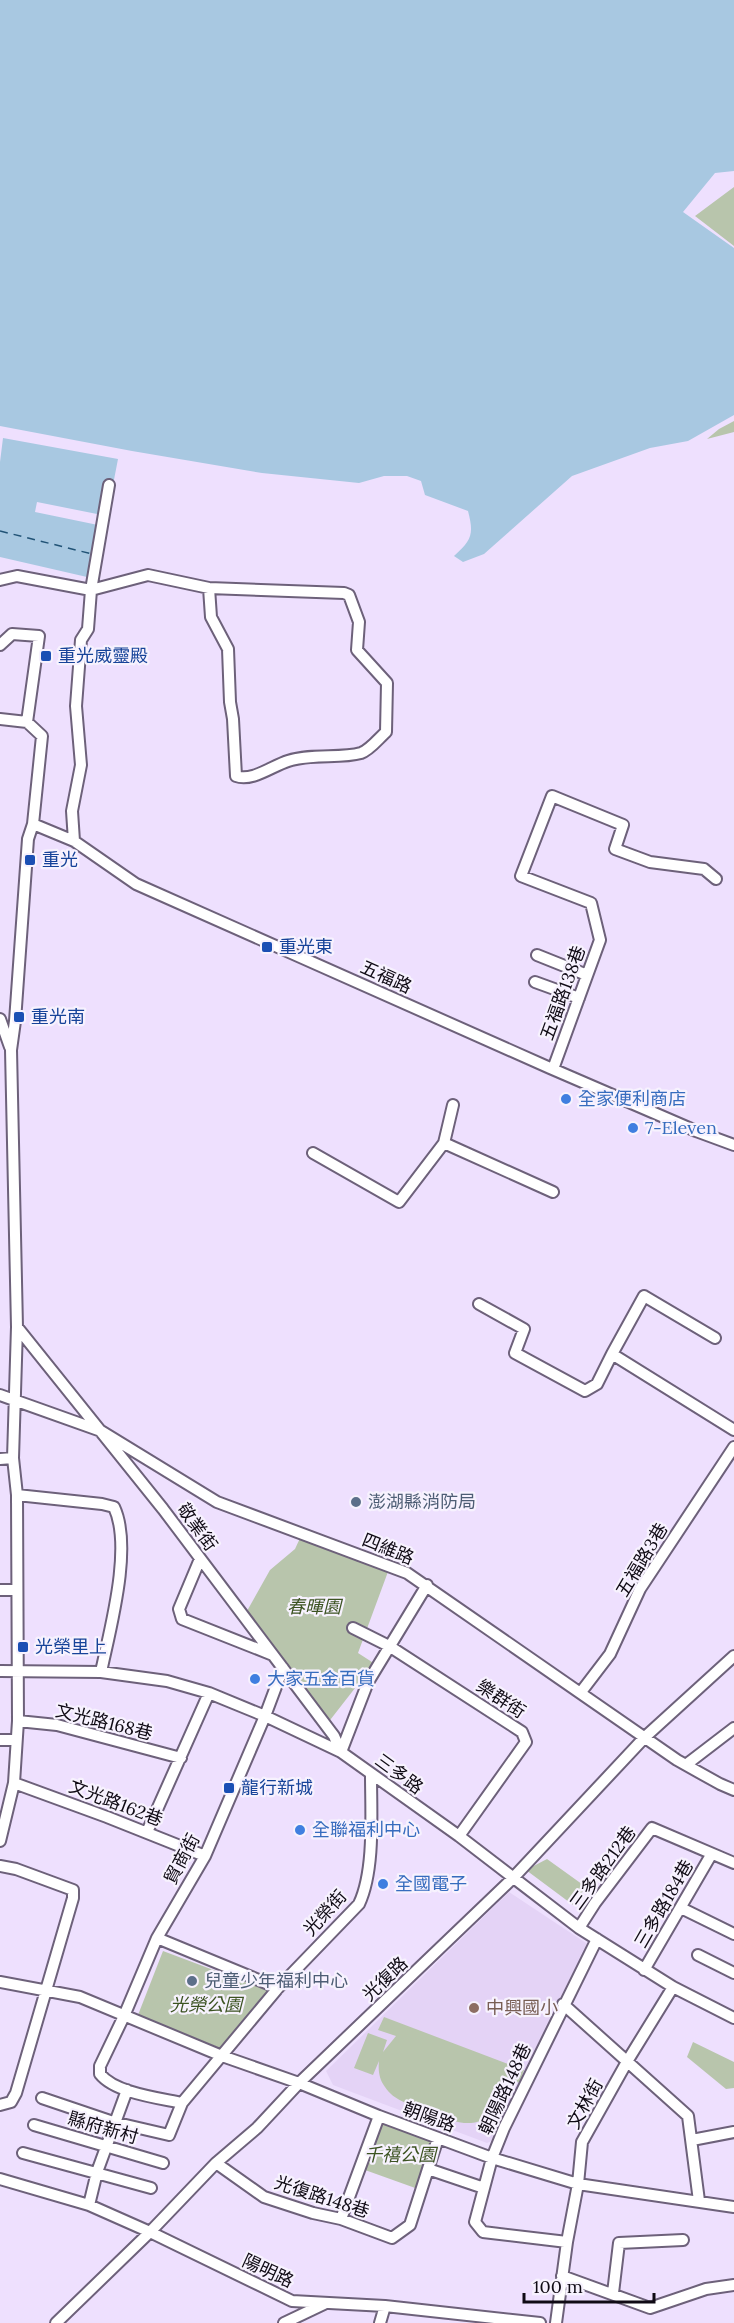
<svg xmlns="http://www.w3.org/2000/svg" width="734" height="2323" viewBox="0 0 734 2323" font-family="Lora,'Noto Sans TC',serif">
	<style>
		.built { fill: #e4d3f6 }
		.green { fill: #b8c5ac }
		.water { fill: #a8c8e1 }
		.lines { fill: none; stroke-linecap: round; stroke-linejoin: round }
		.ferry { stroke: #215376; stroke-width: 1.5; stroke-dasharray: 8 6; stroke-linecap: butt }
		.minor-casing { stroke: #6d617a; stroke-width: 14 }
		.minor { stroke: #fff; stroke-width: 10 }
		.transit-dot { fill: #1a4fb4; stroke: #f7f2fe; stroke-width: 2 }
		.shop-dot { fill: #3f7fe0; stroke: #f7f2fe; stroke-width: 2 }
		.service-dot { fill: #5c6f8a; stroke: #f7f2fe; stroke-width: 2 }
		.education-dot { fill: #8d6e63; stroke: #f7f2fe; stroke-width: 2 }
		.labels { text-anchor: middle; stroke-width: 4.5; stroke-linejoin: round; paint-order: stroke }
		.transit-label { font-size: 18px; fill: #164399; stroke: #f7f2fe; text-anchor: start }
		.street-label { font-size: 18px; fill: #0f0a14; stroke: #f7f2fe }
		.shop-label { font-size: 18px; fill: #366cbe; stroke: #f7f2fe; text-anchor: start }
		.service-label { font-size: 18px; fill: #4e5e75; stroke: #f7f2fe; text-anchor: start }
		.park-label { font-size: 18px; font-style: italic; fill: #3c5322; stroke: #f7f2fe }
		.education-label { font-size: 18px; fill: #785e54; stroke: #f7f2fe; text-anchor: start }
	</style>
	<rect width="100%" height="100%" fill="#eee0fe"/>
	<path class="built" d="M509,1892L589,1945L494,2140L487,2143L333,2085L326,2071Z"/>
	<path class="green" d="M734,187V246L695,216Z
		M734,421V432L707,439L719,429Z
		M301,1536L389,1569L358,1653L372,1662L373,1665L327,1724L247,1611L270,1570L295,1549Z
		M547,1859L586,1887L573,1905L526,1870Z
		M163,1951L272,1992L220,2048L138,2015Z
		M384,2017L524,2070L520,2083L502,2077C506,2102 491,2125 464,2123C451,2122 437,2114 424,2110C410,2104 394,2101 385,2087C379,2079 378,2070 379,2061L373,2075L354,2068L368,2033L387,2040L383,2052L396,2036L378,2030Z
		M693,2042L734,2062V2088L726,2089L687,2057Z
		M383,2122L434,2140L418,2189L365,2170Z"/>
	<path class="water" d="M0,0H734V171L715,173L683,212L734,248V415L688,441L650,448L572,476L484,554L463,562L454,556C472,540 474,534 468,511L425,495L421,481L407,476H384L359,483L262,473L132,451L0,426Z
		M3,438L118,459L107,516L37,502L35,512L98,525L87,577L0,557V462Z"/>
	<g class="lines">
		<path class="ferry" d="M0,531L92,554"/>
		<defs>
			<path id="minor" d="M0,580L17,576L91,590L148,575L209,588L344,593L349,595L359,622L357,650L387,683L386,732C379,738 370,750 361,753C340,759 312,753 288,761C272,766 252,782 236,776L233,719L230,702L228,649L211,617L209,588
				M0,645L12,634L39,636L27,722
				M0,719L27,722L42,736L33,824L28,839L15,1021L11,1050L17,1327L13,1458L17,1495L18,1721L14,1783L0,1841
				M33,824L74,841L136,884L550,1068L696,1131L734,1145
				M74,841L72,811L81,765L76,706L81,640L88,629L91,590L109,485
				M537,955L587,975
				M535,982L579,998
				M0,1019L10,1047
				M553,1069L600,940L591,903L521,876L552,796L623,825L615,849L650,862L704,869L716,879
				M444,1143L553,1192
				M313,1153L399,1202L444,1143L453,1105
				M479,1304L524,1329L515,1353L585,1391L597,1384L612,1354L734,1430
				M17,1327L163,1509L334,1736L341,1752
				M612,1354L644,1296L715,1338
				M0,1395L101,1431L217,1502L407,1573L677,1760L720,1784L734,1790
				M0,1459L13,1458
				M17,1495L102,1504L114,1507C133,1547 110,1629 101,1672
				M200,1559L179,1609L182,1619L273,1655
				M0,1590H16
				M353,1628L389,1646L522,1732L526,1742L459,1836
				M0,1671L101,1672L167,1681L209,1693L265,1716L341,1752L459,1836L579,1928L673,1987L734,2018
				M581,1692L610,1654L640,1589L734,1447
				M18,1721L57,1725L181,1758
				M0,1740H15
				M341,1752L368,1682L427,1585
				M687,1764L734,1728
				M14,1783L107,1817L205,1856
				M147,1832L209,1693
				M0,1866L16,1869L73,1890V1898L16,2093L11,2102L0,2105
				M681,1908L734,1934
				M579,1928L595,1903L652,1828L734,1863
				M157,1938L278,1988
				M698,1955L734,1973
				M644,1970L711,1855
				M0,1982L80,1997L222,2056L299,2083L379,2116L492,2158L578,2184L734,2207
				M563,2004L688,2116L699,2201
				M42,2098L113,2122L169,2135L182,2103L278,1988L359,1904C375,1870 371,1813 371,1775
				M182,2103C159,2098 115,2093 100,2074V2066L124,2016L157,1938L205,1856L265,1716L283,1668
				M34,2125L163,2163
				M692,2140L734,2132
				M23,2153L151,2188
				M216,2163L264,2197L313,2213L341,2219L392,2238L410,2225L438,2138
				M428,2169L484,2188
				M0,2179L89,2205L150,2232L292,2301L385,2306L540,2323
				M89,2205L97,2172L127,2090
				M341,2219L379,2116
				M567,2242L483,2232L475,2222L492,2158L504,2128L597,1939
				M562,2276L650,2308L706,2289L734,2285
				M613,2293L619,2243L683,2240
				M56,2323L150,2232L216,2163L257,2128L299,2083L513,1878L645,1737L734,1656
				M284,2323L324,2304
				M380,2323L385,2306
				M556,2323L567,2242L578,2184L582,2142L628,2060L673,1987"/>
		</defs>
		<use href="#minor" class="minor-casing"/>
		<use href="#minor" class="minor"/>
	</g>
	<g class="transit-dot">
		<rect x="40" y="650" width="12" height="12" rx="3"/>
		<rect x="24" y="854" width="12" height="12" rx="3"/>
		<rect x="261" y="941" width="12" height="12" rx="3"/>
		<rect x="13" y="1011" width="12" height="12" rx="3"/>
		<rect x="17" y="1641" width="12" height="12" rx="3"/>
		<rect x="223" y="1782" width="12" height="12" rx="3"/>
	</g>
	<g class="shop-dot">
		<circle cx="566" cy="1099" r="6"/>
		<circle cx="633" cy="1128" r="6"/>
		<circle cx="255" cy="1679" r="6"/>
		<circle cx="300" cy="1830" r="6"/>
		<circle cx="383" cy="1884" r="6"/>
	</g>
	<g class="service-dot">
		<circle cx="356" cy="1502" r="6"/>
		<circle cx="192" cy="1981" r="6"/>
	</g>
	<circle class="education-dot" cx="474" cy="2008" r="6"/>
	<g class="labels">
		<g class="transit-label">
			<text x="58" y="662">重光威靈殿</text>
			<text x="42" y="866">重光</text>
			<text x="279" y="953">重光東</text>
			<text x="31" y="1023">重光南</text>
			<text x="35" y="1653">光榮里上</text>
			<text x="241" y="1794">龍行新城</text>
		</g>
		<g class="street-label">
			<text transform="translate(386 977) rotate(24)" y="6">五福路</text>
			<text transform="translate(563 993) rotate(-70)" y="6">五福路138巷</text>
			<text transform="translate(197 1527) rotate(54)" y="6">敬業街</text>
			<text transform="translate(388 1549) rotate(22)" y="6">四維路</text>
			<text transform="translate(642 1560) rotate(-59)" y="6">五福路3巷</text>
			<text transform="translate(501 1699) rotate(33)" y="6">樂群街</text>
			<text transform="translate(104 1722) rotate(14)" y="6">文光路168巷</text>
			<text transform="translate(399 1774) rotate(36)" y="6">三多路</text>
			<text transform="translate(116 1803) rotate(21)" y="6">文光路162巷</text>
			<text transform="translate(182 1859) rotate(-62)" y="6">貿商街</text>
			<text transform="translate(603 1868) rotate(-54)" y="6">三多路212巷</text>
			<text transform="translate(664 1904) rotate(-60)" y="6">三多路184巷</text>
			<text transform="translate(325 1913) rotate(-48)" y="6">光榮街</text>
			<text transform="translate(385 1979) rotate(-44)" y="6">光復路</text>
			<text transform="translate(505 2089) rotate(-65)" y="6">朝陽路148巷</text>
			<text transform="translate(585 2104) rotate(-61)" y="6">文林街</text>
			<text transform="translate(429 2117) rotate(20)" y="6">朝陽路</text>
			<text transform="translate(103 2128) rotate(16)" y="6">縣府新村</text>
			<text transform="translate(322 2197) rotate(18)" y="6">光復路148巷</text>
			<text transform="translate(268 2271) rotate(25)" y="6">陽明路</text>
		</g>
		<g class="shop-label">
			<text x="578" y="1105">全家便利商店</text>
			<text x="645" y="1134">7-Eleven</text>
			<text x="267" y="1685">大家五金百貨</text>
			<text x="312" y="1836">全聯福利中心</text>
			<text x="395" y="1890">全國電子</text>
		</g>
		<g class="service-label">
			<text x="368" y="1508">澎湖縣消防局</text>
			<text x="204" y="1987">兒童少年福利中心</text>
		</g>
		<g class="park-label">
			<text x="314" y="1613">春暉園</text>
			<text x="206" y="2011">光榮公園</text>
			<text x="400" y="2161">千禧公園</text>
		</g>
		<g class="education-label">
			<text x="486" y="2014">中興國小</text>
		</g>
	</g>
	<path d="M524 2293v9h130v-9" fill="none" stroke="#0f0a14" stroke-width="3"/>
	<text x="533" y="2293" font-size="18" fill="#0f0a14" stroke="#f7f2fe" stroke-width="4.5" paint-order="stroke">100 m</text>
</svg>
